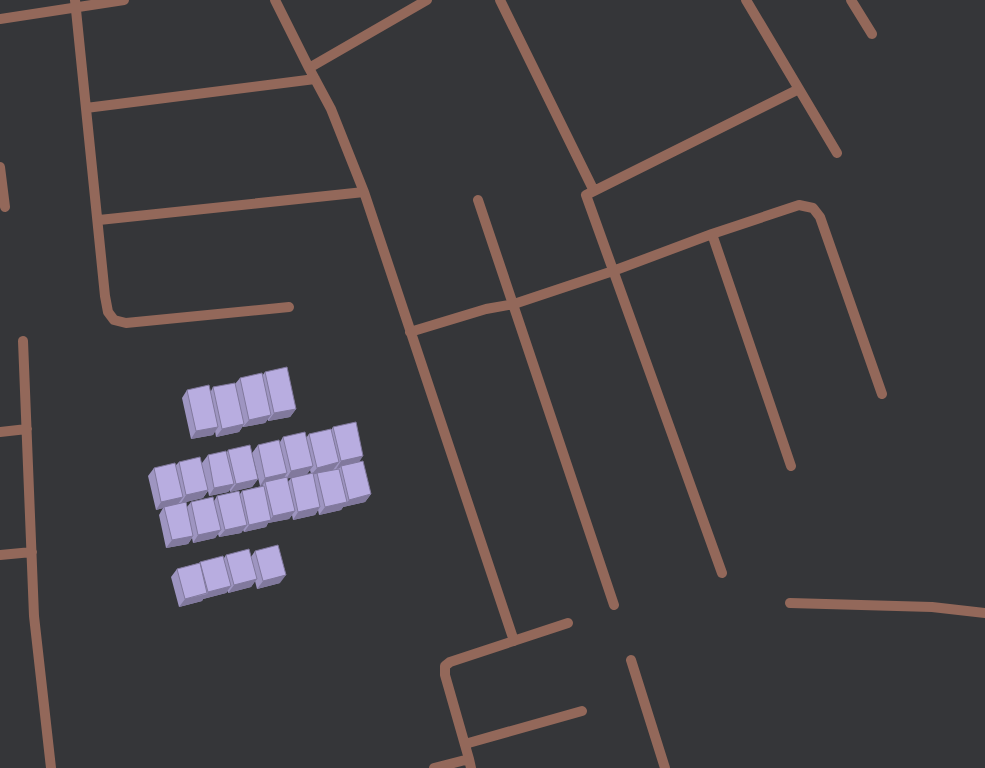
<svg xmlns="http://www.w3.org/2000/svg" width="985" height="768" viewBox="0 0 985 768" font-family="Lora,serif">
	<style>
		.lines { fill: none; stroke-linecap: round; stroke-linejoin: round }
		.lane { stroke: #93685a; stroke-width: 10 }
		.street { stroke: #93685a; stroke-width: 10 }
		.wall { fill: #9e95c1; fill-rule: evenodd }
		.shaded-wall { fill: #81799d }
		.building { fill: #b8ade0; stroke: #81799d }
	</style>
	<rect width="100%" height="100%" fill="#353639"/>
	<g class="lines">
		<path class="lane" d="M790,603L932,607L985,613"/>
		<path class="street" d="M75,0L105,296L108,312L114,320L126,323L289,307
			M275,0L309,68L427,0
			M500,0L594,191
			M746,0L837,153
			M851,0L872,34
			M0,19L124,0
			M309,68L331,109L364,192L514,641
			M86,108L315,79
			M0,167L5,207
			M478,200L614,605
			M99,220L364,192
			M712,234L799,205L813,208L820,217L882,394
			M410,332L486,309L514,304L613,271L712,234L791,466
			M23,341L34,616L51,768
			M0,432L27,429
			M0,555L32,552
			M722,573L586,195L799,89
			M631,660L665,768
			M465,744L582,711
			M469,759L445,675V666L450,662L568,623
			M434,768L469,759L471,768"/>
	</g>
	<path class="wall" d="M265,372L296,409L290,417L268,421V419L265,423L243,427V426L239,432L216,437L215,431L213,435L191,439L182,398L187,390L211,391L213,387L235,384L240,378L262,376Z
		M333,427L359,462L371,494L365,502L343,507L341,510L319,515L318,510L315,515L293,520L292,515L289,519L268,523L266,527L244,532L243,530L241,533L219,537L218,534L215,538L193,543L192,538L188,544L166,548L159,515L163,508L156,510L148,476L154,468L176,465L179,462L202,463L208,455L227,452L228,450L258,479L252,487L230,492V490L228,492L209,496L208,491L203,498L186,502L187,507L191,502L214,501L217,496L240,494L242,491L262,486L263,485L260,486L252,453L258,445L280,442L283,437L306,438L309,434L331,430ZM310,470L311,474L291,478L288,482V478L307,474Z
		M255,551L280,583L257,589L255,581L251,587L228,593V591L226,593L203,599L202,601L179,607L171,577L177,569L199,563L200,562L224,558L226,555L251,557Z"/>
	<path class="shaded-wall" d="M296,409L290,417L268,421L274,413Z
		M271,415L265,423L243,427L249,420Z
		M244,424L239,432L216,437L222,429Z
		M218,427L213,435L191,439L196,431Z
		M363,456L358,464L341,466L340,468L336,469L341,461Z
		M339,462L333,470L311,475L317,468Z
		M313,466L307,474L286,479L291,471Z
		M287,473L282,481L265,482L263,485L260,486L265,478Z
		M258,479L252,487L230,492L236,484Z
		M234,484L228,492L209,496L214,488Z
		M208,490L203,498L181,503L186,495Z
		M371,494L365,502L343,507L349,500Z
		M183,497L178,504L156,510L161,502Z
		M347,502L341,510L319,515L325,507Z
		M320,507L315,515L293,520L298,512Z
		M295,511L289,519L268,523L266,527L244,532L249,525L270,520L273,516Z
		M247,525L241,533L219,537L225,530Z
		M221,530L215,538L193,543L198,535Z
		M193,536L188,544L166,548L172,540Z
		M286,575L280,583L257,589L263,581Z
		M257,579L251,587L228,593L234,585Z
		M231,586L226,593L203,599L202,601L179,607L185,599L207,594L208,592Z"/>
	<path class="building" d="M287,367L296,409L274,413L265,372Z
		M262,373L271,415L249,420L240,378Z
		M235,383L244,424L222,429L213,387Z
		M209,385L218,427L196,431L187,390Z
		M356,422L363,456L341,461L333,427Z
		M331,429L339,462L317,468L309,434Z
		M305,432L313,466L291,471L283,437Z
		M279,440L287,473L265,478L258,445Z
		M250,445L258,479L236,484L228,450Z
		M226,451L234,484L214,488L208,455Z
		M200,457L208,490L186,495L179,462Z
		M363,461L371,494L349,500L341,466Z
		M175,463L183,497L161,502L154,468Z
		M339,469L347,502L325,507L317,473Z
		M313,473L320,507L298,512L291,478Z
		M287,477L295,511L273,516L265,482Z
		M264,486L271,520L249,525L242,491Z
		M239,491L247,525L225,530L217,496Z
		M213,497L221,530L198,535L191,502Z
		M186,502L193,536L172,540L164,507Z
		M278,545L286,575L263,581L255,551Z
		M249,549L257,579L234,585L226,555Z
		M223,556L231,586L208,592L200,562Z
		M200,563L207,593L185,599L177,569Z"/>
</svg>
